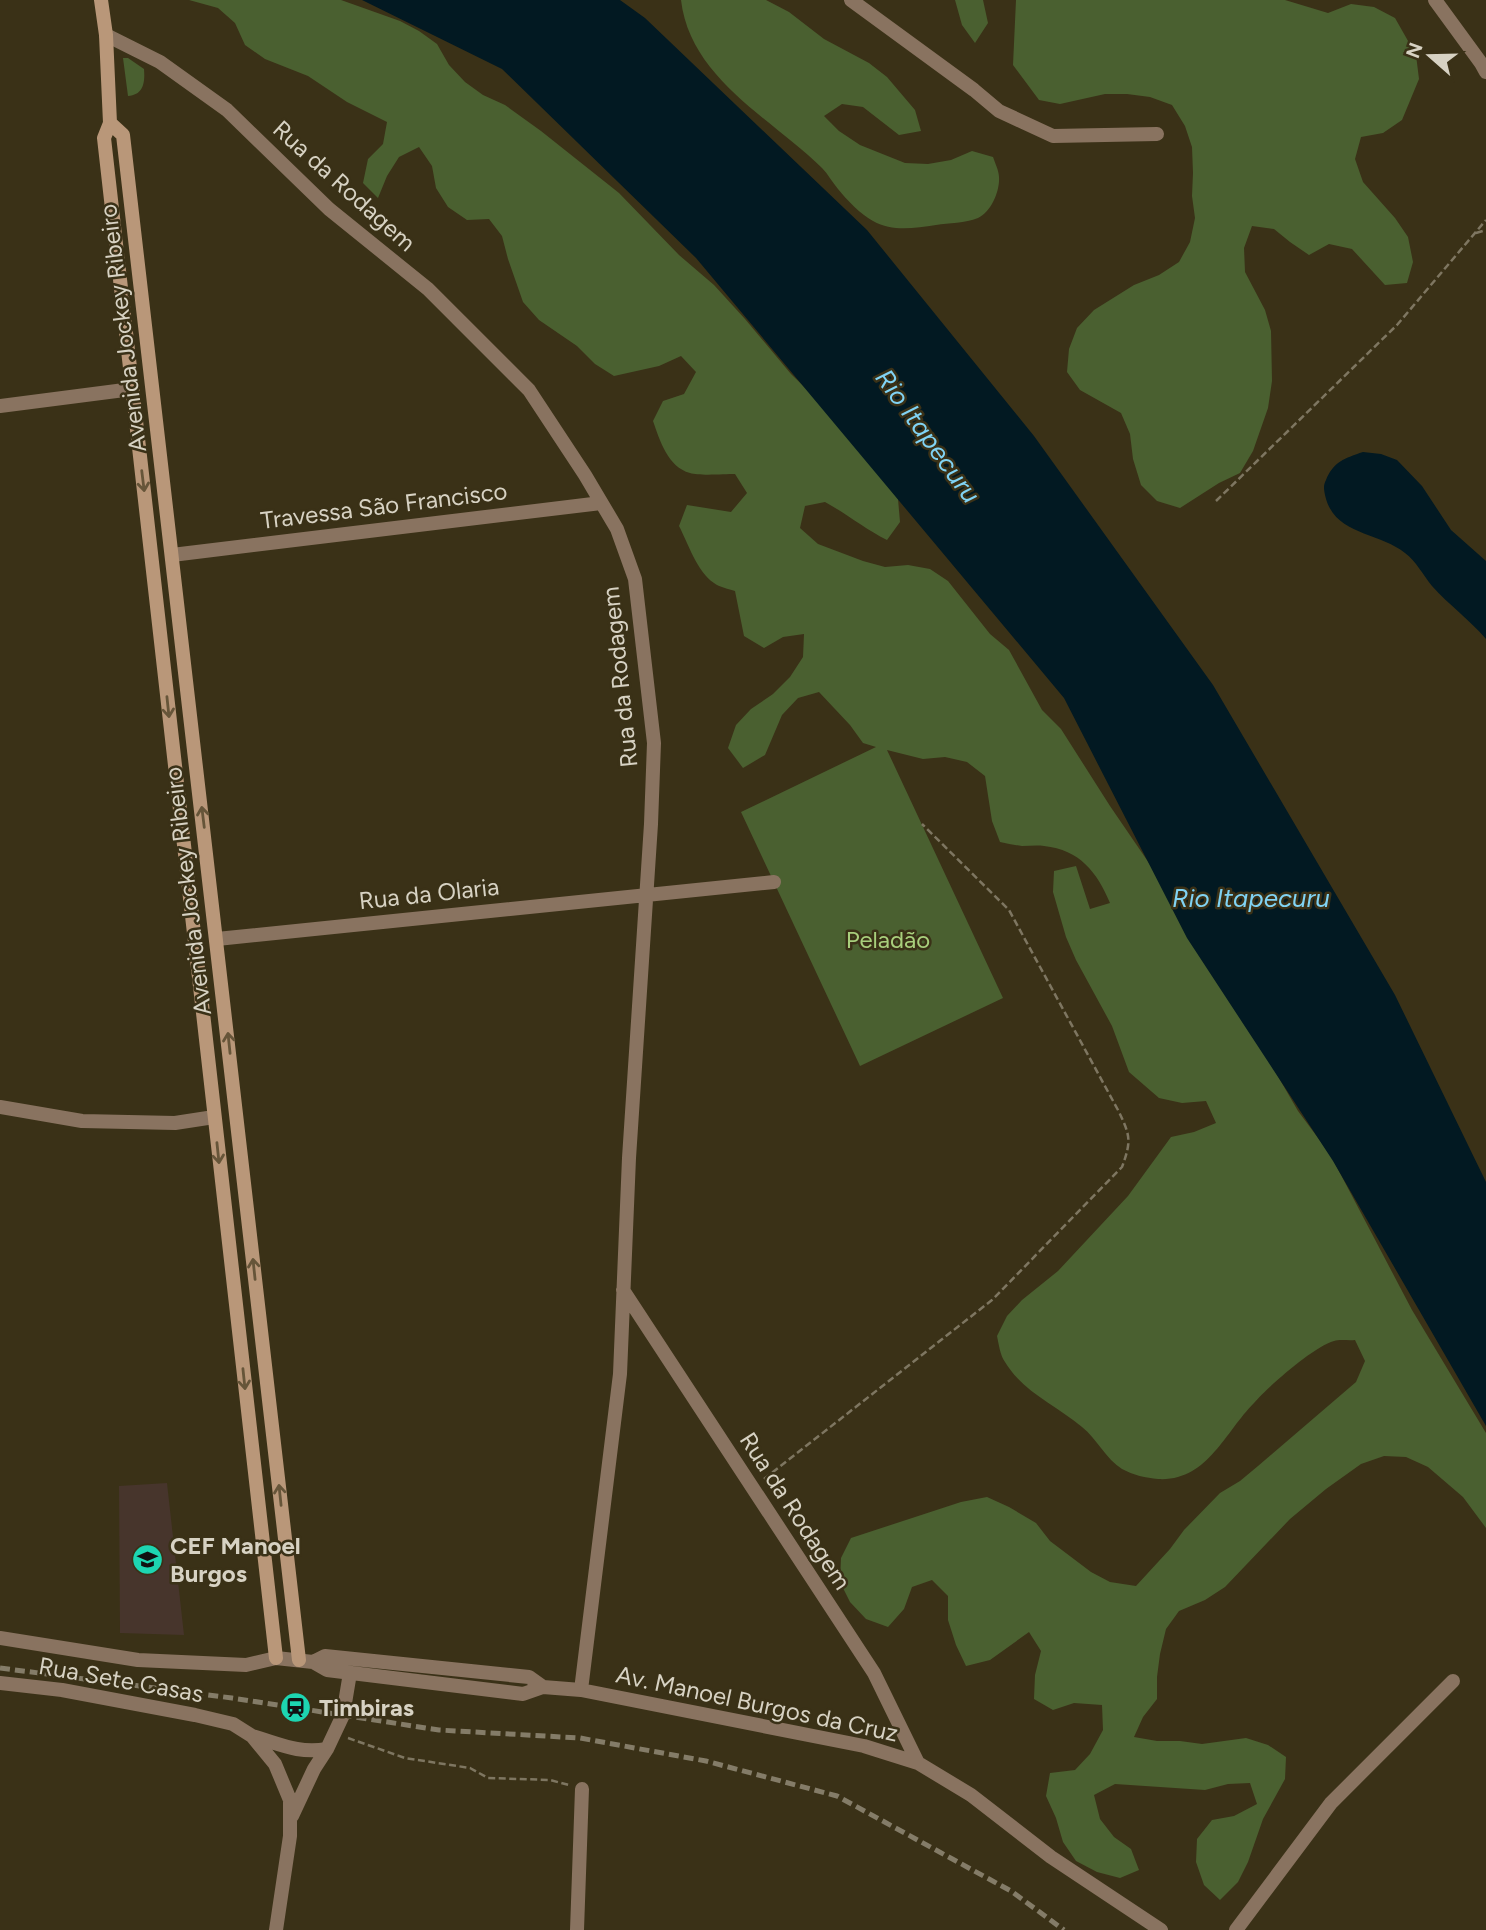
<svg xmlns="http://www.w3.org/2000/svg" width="1486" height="1930" viewBox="0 0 1486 1930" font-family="Figtree,sans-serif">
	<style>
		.education { fill: #47352c }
		.green { fill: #4a6030 }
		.water { fill: #021922 }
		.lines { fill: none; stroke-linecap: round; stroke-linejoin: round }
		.path { stroke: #7e7661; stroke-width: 2.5; stroke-dasharray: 7 3.5; stroke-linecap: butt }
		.street { stroke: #897360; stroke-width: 14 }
		.secondary { stroke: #b99779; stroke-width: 14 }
		.rail { stroke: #847c68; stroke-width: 5; stroke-dasharray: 10 5; stroke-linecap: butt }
		.oneway { stroke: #665539 }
		.labels { text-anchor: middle; stroke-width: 5; stroke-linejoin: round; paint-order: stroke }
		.street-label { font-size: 24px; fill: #d7d2c3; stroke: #3a3117 }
		.park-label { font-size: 24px; fill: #a8cf7c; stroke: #3a3117 }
		.poi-label { font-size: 24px; font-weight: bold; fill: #d7d2c3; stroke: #3a3117; text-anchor: start }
		.water-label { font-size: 26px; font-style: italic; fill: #80d3f4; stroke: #3a3117 }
	</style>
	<rect width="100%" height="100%" fill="#3a3117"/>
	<path class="education" d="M167,1483L184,1635L120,1633L119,1486Z"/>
	<path class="green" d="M189,0H341L400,21L419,31L437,44L449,65L465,82L483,95L505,105L541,131L619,193L679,255L714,285L745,319L791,374L825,407L898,499L900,522L887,540C865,529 847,514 825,502L805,506L800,528L818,544L863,561L885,567L908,565L930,569L948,581L990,634L1009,650L1042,710L1061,729L1110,806L1164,885L1238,1007L1298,1111L1330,1154L1412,1310L1486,1433V1528L1463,1497L1428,1467L1406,1457L1384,1456L1361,1464L1326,1489L1290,1519L1225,1587L1205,1600L1179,1611L1166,1629L1160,1654L1157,1677V1699L1143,1717L1134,1737L1157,1741H1180L1202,1744L1246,1738L1268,1745L1286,1757L1285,1779L1263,1819L1248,1862L1238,1882L1220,1900L1204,1885L1196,1862L1197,1839L1212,1820L1234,1816L1257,1804L1250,1783L1228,1784L1205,1790L1115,1784L1094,1795L1100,1819L1114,1837L1131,1849L1139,1870L1120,1878L1097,1872L1076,1861L1063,1842L1056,1818L1046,1796L1050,1773L1075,1770L1090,1754L1103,1730L1102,1705L1074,1703L1053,1710L1034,1699L1035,1675L1041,1651L1029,1632L990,1660L966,1666L956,1645L948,1620V1596L932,1580L912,1587L904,1609L888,1627L866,1619L850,1602L840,1582L841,1558L851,1538L961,1502L987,1497L1009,1507L1036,1523L1050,1541L1091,1572L1110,1582L1136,1586L1170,1549L1184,1530L1220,1493L1240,1481L1258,1466L1356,1382L1365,1361L1355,1340C1349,1341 1340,1339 1334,1341C1313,1347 1269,1386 1254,1403C1225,1432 1207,1482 1158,1479C1146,1478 1133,1475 1122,1469C1106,1459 1097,1439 1082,1427C1056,1405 1023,1392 1005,1362C1000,1355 999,1345 997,1336L1007,1316L1022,1300L1058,1271L1128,1196L1171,1137L1194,1132L1216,1123L1206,1101L1182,1103L1159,1098L1129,1072L1112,1026L1076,960L1066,937L1053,892L1054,871L1076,866L1090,909L1110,903C1097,872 1080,850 1044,846C1037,845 1029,846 1022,846C1015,845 1008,844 1000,842L992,821L985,776L967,762L945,757L923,759L887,750L1003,998L860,1066L741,812L876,747L863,743L850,725L819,692L798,698L782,715L765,755L743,768L728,748L736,725L751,709L773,694L790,677L803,657L804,634L783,637L764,648L744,636L735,591C729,589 719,587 714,583C697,572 688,543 679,526L687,505L731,512L747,493L735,474C724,474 699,476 690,473C668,467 660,441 653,421L663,401L684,394L696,372L681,356L659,366L614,376L595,364L577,346L539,320L523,302L508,259L502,236L489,219L467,220L448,207L436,188L432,166L419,147L399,157L387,176L378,198L363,183L368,159L383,144L387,122L347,102L308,76L265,59L245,45L235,23L218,8Z
		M681,0H766L789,12L824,39L869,63L887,77L915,110L921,131L899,135L863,107L842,104L824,116L839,131L860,145L905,163L928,164L951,160L972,151L993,157C995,163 999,171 999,177C1000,191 991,212 978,218C965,223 949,223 936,225C914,228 893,232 873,221C860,214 847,200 838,189C832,182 828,174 822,168C771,118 690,78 681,0Z
		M955,0H983L988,23L975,43L962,25Z
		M1016,0H1285L1328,13L1351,4L1374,7L1395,18L1416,55L1419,79L1402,120L1383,133L1361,137L1355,159L1363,182L1395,218L1408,237L1413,262L1407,283L1385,285L1352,249L1329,244L1309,255L1290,242L1274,229L1252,226L1244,248L1245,272L1265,310L1271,331L1272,381L1268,408L1253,451L1240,473L1219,483L1180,508L1157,501L1141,485L1133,459L1130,434L1121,413L1080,390L1067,372L1069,349L1077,328L1094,310L1134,285L1159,275L1179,262L1190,242L1195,218L1192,196L1193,173L1192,147L1185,126L1172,105L1150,97L1127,94H1105L1060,104L1039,100L1013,65Z
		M123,58H128L144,69C145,82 144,95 128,96Z"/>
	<path class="water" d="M362,0H620L645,18L867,230L1034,436L1213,685L1395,995L1486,1182V1426L1333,1161L1187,938L1064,698L696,258L502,69Z
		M1363,452L1381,454L1397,460L1422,486L1451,530L1486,561V639C1470,620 1449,605 1432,586C1423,575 1416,561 1405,553C1378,531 1334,536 1325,495C1324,489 1323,486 1326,480C1333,462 1345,458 1363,452Z"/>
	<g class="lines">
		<path class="path" d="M1476,233L1486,230
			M1216,501L1397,325L1486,220
			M764,1479L992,1300L1122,1167C1132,1140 1130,1135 1118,1110L1009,910L922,824
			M348,1738L405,1758L470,1768L488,1778L550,1780L569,1785"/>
		<path class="street" d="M851,0L974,90L999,111L1053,136L1157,134
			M1435,0L1481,63L1486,72
			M106,35L160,62L227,110L329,209L428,289L529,390L585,475L617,529L635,579L654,743L651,824L629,1158L620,1374L581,1690
			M0,406L132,389
			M172,555L601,503
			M217,939L774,882
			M0,1107L82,1121L175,1123L214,1117
			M623,1290L874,1673L918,1763
			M0,1638L138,1660L246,1665L276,1658L313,1662L327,1670L523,1694L543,1687L581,1690L864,1746L918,1763L971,1795L1051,1857L1161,1930
			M313,1662L325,1656L529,1677L543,1687
			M0,1683L62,1690L195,1715L233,1724L252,1736L275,1764L290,1800V1836L276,1930
			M252,1736C280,1744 298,1754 327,1749
			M292,1816L314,1769L327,1749L343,1715L350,1673
			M577,1930L582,1789
			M1236,1930L1331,1803L1453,1681"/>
		<path class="secondary" d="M101,0L106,35L110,123L104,138L276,1658
			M110,123L123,135L299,1660"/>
		<path class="rail" d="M0,1668L232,1698L439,1730L580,1738L706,1761L837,1796L1011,1891L1064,1930"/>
	</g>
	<defs><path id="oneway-shaft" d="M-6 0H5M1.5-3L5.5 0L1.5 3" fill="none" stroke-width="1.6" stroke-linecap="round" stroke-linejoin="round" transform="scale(1.75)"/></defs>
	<g class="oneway">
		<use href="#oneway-shaft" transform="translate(143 481) rotate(83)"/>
		<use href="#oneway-shaft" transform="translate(168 707) rotate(84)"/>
		<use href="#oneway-shaft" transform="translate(203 817) rotate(-97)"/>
		<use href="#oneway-shaft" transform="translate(229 1043) rotate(-96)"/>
		<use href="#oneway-shaft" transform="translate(218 1153) rotate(84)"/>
		<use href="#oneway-shaft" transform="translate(254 1269) rotate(-96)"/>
		<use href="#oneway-shaft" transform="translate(244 1379) rotate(84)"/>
		<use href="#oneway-shaft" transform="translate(280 1495) rotate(-96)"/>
	</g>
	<defs>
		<symbol id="school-disc" viewBox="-11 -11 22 22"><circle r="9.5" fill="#1dd5b1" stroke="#3a3117"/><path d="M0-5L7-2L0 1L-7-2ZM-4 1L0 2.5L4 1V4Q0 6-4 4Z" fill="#111"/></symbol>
		<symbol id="station-disc" viewBox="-11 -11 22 22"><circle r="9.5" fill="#1dd5b1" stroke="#3a3117"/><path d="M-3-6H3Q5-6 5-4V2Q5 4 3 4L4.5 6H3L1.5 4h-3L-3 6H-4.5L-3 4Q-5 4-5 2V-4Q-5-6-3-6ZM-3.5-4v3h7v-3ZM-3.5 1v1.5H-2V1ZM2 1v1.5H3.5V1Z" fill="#111"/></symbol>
	</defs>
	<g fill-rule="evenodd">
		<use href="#school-disc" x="130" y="1542" width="35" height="35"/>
		<use href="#station-disc" x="278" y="1690" width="35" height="35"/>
	</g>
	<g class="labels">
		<g class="street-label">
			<text transform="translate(344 186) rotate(42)" y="8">Rua da Rodagem</text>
			<text transform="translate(123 328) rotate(-97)" y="8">Avenida Jockey Ribeiro</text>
			<text transform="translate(384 506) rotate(-7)" y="8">Travessa São Francisco</text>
			<text transform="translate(620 677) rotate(-96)" y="8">Rua da Rodagem</text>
			<text transform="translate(188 891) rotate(-97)" y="8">Avenida Jockey Ribeiro</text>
			<text transform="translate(429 894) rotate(-6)" y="8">Rua da Olaria</text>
			<text transform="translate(795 1511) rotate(57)" y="8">Rua da Rodagem</text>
			<text transform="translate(121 1680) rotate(10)" y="8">Rua Sete Casas</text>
			<text transform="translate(757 1704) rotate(12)" y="8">Av. Manoel Burgos da Cruz</text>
		</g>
		<g class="park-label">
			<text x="888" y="948">Peladão</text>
		</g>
		<g class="poi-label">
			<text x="170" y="1554">CEF Manoel<tspan x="170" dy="28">Burgos</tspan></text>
			<text x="319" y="1716">Timbiras</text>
		</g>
		<g class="water-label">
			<text transform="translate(928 436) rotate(54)" y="9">Rio Itapecuru</text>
			<text x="1251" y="907">Rio Itapecuru</text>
		</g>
	</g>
	<g transform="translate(1430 56) rotate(290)" stroke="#3a3117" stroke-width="5" paint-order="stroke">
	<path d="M0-5L12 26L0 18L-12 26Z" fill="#d7d2c3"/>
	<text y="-10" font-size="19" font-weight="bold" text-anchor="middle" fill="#d7d2c3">N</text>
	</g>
</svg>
